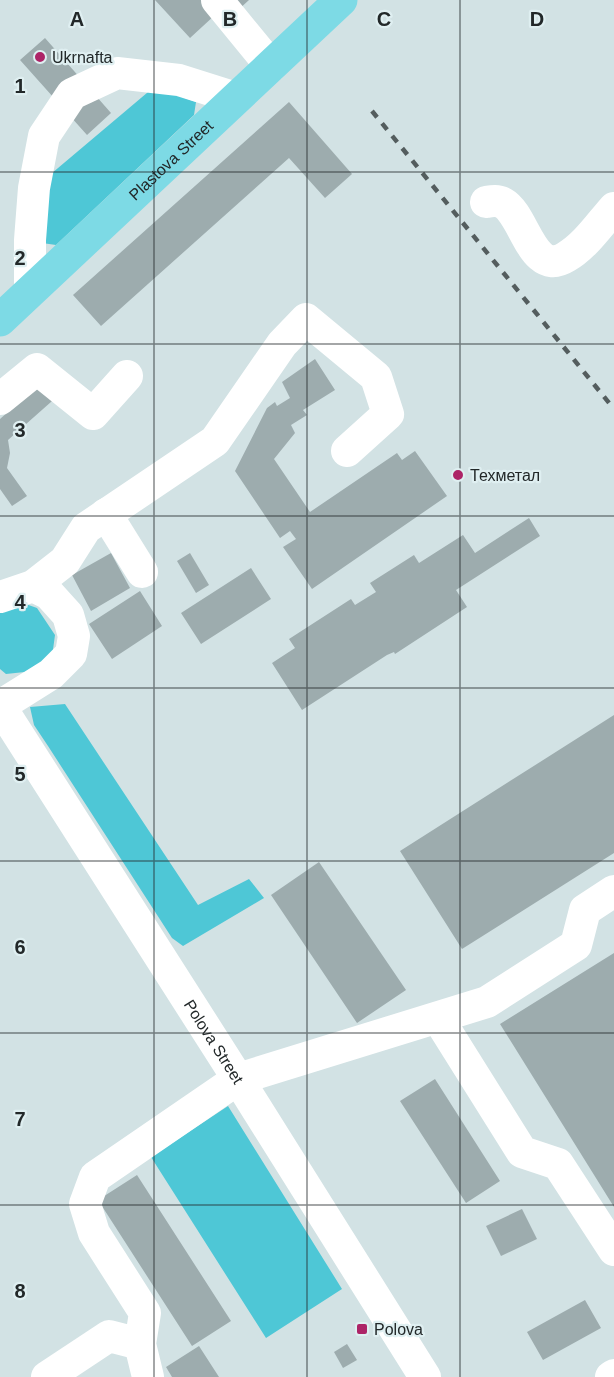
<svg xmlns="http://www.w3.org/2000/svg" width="614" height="1377" viewBox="0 0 614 1377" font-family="Helvetica,sans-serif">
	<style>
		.green { fill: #4ec7d6 }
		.building { fill: #9dacae }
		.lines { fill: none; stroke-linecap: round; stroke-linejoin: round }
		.minor { stroke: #fff; stroke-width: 32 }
		.major { stroke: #7ddae5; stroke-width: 33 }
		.rail { stroke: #545d5e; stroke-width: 4.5; stroke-dasharray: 8 8; stroke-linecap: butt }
		.grid { fill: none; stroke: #222829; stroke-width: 1.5; stroke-opacity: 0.55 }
		.poi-dot { fill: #ad2467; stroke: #dfeff1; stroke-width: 2 }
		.labels { text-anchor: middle; stroke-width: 4.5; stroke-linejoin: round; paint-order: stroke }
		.poi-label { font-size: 16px; fill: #222829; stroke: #dfeff1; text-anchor: start }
		.street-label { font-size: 16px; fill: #222829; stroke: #dfeff1 }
		.grid-label { font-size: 20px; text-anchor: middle; font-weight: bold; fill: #222829; stroke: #dfeff1; stroke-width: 4.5; stroke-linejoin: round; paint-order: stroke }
	</style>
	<rect width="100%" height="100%" fill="#d2e2e4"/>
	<path class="green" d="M154,87L196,102L194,115L56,245L42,243L45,179Z
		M20,602L37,608L55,635L52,657L34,671L6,674L0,669V613L7,607Z
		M65,704L198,905L249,879L264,898L183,946L172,938L48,746L34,725L30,707Z
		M228,1106L342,1289L266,1338L151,1157Z"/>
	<path class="building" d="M155,0H202L215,15L190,38Z
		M231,0H249L237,11Z
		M45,38L111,113L87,135L20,60Z
		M289,102L352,174L325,198L289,158L101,326L73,295Z
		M315,359L335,390L303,410L307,415L291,425L295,433L274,459L310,512L397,453L402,460L415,451L447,496L312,589L283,547L296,539L290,531L280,538L235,471L267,408L275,402L277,406L290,398L282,382Z
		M46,378L60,394L8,440L10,453L7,468L27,496L12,506L0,489V419Z
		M529,518L540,536L456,590L467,607L395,654L394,652L387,655L302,710L272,663L295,648L289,639L351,599L355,605L376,592L370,583L414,555L419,563L463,535L475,553Z
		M111,553L130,588L91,611L72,575Z
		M190,553L209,585L196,593L177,561Z
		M251,568L271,599L201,644L181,613Z
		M140,591L162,626L112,659L89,624Z
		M614,715V853L462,949L400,851Z
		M319,862L406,990L357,1023L271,895Z
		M614,953V1207L500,1024Z
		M435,1079L500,1181L466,1203L400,1101Z
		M137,1175L231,1321L192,1346L98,1200Z
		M522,1209L537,1239L501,1256L486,1226Z
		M585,1300L601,1328L543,1360L527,1332Z
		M347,1344L357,1360L343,1368L334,1352Z
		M199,1346L219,1377H172L166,1367Z"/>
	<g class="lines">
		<g class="minor">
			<path d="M217,0L271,66"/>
			<path d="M486,202C492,201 497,200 503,203C525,215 532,278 566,257C585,246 599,225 614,208"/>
			<path d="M30,292V240L34,188L44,136L72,94L117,73L179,80L236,98"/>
			<path d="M0,399L37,369L93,414L127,376"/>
			<path d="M106,514L142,572"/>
			<path d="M0,597L33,586L65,561L86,528L215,441L282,344L306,319L376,377L388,414L347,451"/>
			<path id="s1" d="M0,706L238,1079L425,1377"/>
			<path d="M0,706L51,674L71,654L74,636L68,615L49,594L33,586"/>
			<path d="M438,1018L522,1152L558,1164L614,1250"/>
			<path d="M47,1377L109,1336L140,1344"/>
			<path d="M148,1377L140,1344L145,1313L94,1233L85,1204L95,1177L238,1079L487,1002L576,945L585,910L614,891"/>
			<path d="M611,1377L614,1375"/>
		</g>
		<path class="major" id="s2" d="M0,320L341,0"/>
		<path class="rail" d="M372,111L614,409"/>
	</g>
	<path class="grid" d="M154,0V1377M307,0V1377M460,0V1377M0,172H614M0,344H614M0,516H614M0,688H614M0,861H614M0,1033H614M0,1205H614"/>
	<g class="poi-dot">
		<circle cx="40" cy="57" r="6"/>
		<circle cx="458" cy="475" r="6"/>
		<rect x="356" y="1323" width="12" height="12" rx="3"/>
	</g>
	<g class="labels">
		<g class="poi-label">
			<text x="52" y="63">Ukrnafta</text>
			<text x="470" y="481">Техметал</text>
			<text x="374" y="1335">Polova</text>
		</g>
		<g class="street-label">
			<text dy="6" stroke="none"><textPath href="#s2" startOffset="234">Plastova Street</textPath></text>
			<text dy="6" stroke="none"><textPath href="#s1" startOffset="398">Polova Street</textPath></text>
		</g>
	</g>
	<g class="grid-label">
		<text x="77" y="26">A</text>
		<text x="230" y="26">B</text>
		<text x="384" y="26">C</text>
		<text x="537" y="26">D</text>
		<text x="20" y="93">1</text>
		<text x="20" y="265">2</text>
		<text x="20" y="437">3</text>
		<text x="20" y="609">4</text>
		<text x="20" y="781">5</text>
		<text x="20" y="954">6</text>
		<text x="20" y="1126">7</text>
		<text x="20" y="1298">8</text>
	</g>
</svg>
